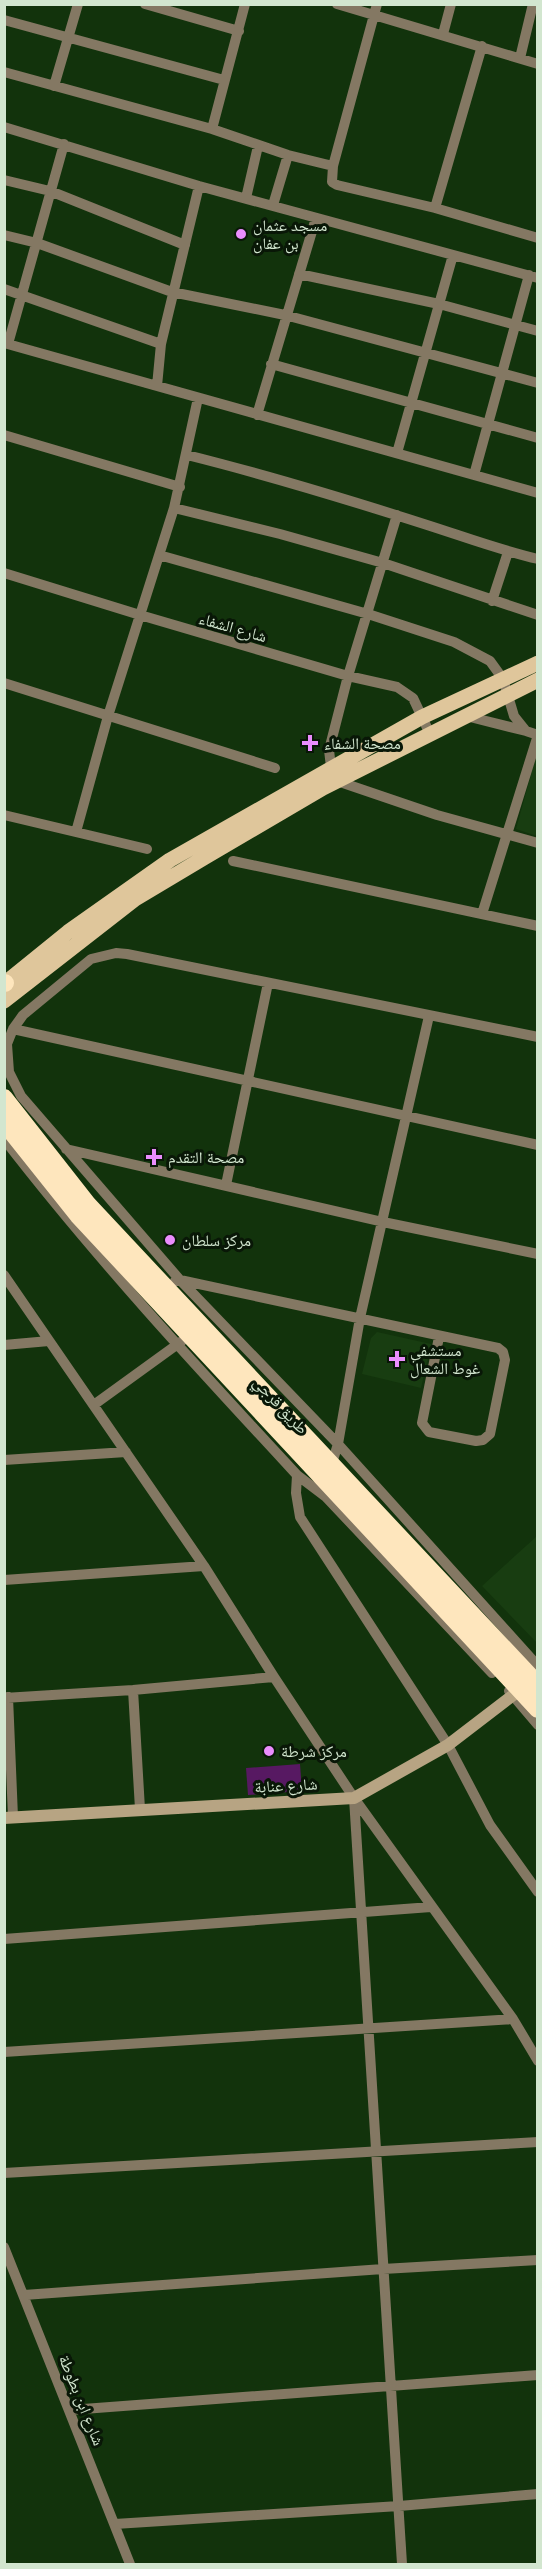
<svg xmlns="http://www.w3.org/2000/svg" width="542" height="2569" viewBox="0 0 542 2569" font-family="Montserrat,'Noto Naskh Arabic',sans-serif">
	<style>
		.built { fill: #183d11 }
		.green { fill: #571962 }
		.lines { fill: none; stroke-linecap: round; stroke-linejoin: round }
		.street { stroke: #847863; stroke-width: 10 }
		.secondary { stroke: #b7a483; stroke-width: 12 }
		.primary { stroke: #dfc69b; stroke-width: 15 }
		.highway { stroke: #fee6bd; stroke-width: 18 }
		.poi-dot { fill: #ea8dfd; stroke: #091707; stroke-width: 2 }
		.labels { text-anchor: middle; stroke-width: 6; stroke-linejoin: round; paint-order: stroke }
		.poi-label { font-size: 16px; fill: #d2e6cf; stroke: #091707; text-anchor: start }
		.street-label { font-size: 16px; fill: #d2e6cf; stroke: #091707 }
	</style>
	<rect width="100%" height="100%" fill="#12330c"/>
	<path class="built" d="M537,753V836L516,829Z
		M377,1332L431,1344L421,1388L362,1374L371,1338Z
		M537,1536V1643L482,1586Z"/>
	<path class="green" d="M300,1764L302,1791L248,1795L246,1768Z"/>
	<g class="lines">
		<path class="street" d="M145,4L239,31
			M337,4L538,64
			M377,4L333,166L332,182L337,185L435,208L538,238
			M4,20L224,80
			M443,34L451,4
			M520,58L533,4
			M4,72L212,129L288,155L333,166
			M54,86L78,4
			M4,127L199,186L538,278
			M212,129L245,4
			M4,180L50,191L185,245
			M246,198L258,146
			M273,205L288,155
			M435,208L482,46
			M4,235L37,243L172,292L285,315L538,383
			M299,274L439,304L538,331
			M4,289L161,344
			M4,343L538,493
			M8,344L64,144
			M271,364L538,438
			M157,386L161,344L199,186
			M257,415L316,218
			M4,435L180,487
			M397,453L453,255
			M187,455C267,475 346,499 424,524C462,536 499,550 538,559
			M474,475L529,275
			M174,508L280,534L383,563L538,615
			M159,555L368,614L454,642L490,661L503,679L514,716L526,731L538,735
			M4,573L140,615L348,676L397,687L413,698L430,734
			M492,601L508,552
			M4,683L275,768
			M466,716L526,731
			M331,767L329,750L348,676L397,515
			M337,781L437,815L538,843
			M4,815L147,849
			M76,832L108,716L174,508L198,398
			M233,861L538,926
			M482,914L538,735
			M13,1029L538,1145
			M4,1139C95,1257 196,1366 297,1475L296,1493L300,1517L448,1745L490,1825L538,1892
			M66,1149L383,1222L538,1254
			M226,1185L268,983
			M4,1275L204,1566L274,1677L354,1798L402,2564
			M175,1281L180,1280L21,1096L9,1072L7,1044L13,1029L23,1015L91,959L116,953L127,954L538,1037
			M439,1337L422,1423L429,1432L476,1441L483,1440L490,1434L505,1360L503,1352L498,1348L180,1280L338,1444L538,1666
			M4,1345L49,1341
			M95,1404L182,1341
			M4,1460L126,1452
			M332,1463L338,1444L360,1318L429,1016
			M297,1475L326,1497L492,1673
			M4,1580L204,1566
			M133,1690L140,1809
			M509,1691L538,1725
			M8,1697L13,1817
			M4,1698L133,1690L274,1677
			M354,1798L513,2019L538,2061
			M4,1939L431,1907
			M4,2052L513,2019
			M4,2173L538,2142
			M4,2247L130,2564
			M24,2295L383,2269L538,2260
			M70,2410L538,2375
			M115,2524L399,2506L538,2494"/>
		<path class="secondary" d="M4,1818L354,1798L448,1745L525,1686"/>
		<path class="primary" d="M4,984L68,932L170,860L422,717L538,663
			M4,1001L135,899L207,856L323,788L538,680"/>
		<path class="highway" d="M4,983H5
			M4,1098L88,1205L538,1685
			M4,1122L78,1215L538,1709"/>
	</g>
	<g class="poi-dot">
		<circle cx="241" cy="234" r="6"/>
		<path d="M307 734h6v6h6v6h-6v6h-6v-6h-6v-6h6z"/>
		<path d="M151 1148h6v6h6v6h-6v6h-6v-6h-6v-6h6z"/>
		<circle cx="170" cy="1240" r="6"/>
		<path d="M394 1350h6v6h6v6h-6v6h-6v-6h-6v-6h6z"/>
		<circle cx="269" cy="1751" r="6"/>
	</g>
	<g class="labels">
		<g class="poi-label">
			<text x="253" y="231">مسجد عثمان<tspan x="253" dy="18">بن عفان</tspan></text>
			<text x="324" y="749">مصحة الشفاء</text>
			<text x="168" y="1163">مصحة التقدم</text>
			<text x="182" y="1246">مركز سلطان</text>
			<text x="410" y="1356">مستشفي<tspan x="410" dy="18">غوط الشعال</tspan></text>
			<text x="281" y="1757">مركز شرطة</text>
		</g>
		<g class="street-label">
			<text transform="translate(233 627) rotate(16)" y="6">شارع الشفاء</text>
			<text transform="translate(281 1405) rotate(47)" y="6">طريق قرجي</text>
			<text transform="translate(286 1785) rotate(-3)" y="6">شارع عنابة</text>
			<text transform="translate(82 2400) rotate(68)" y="6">شارع ابن بطوطة</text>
		</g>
	</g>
	<rect width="542" height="2569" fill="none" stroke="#d2e6cf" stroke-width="12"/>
</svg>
